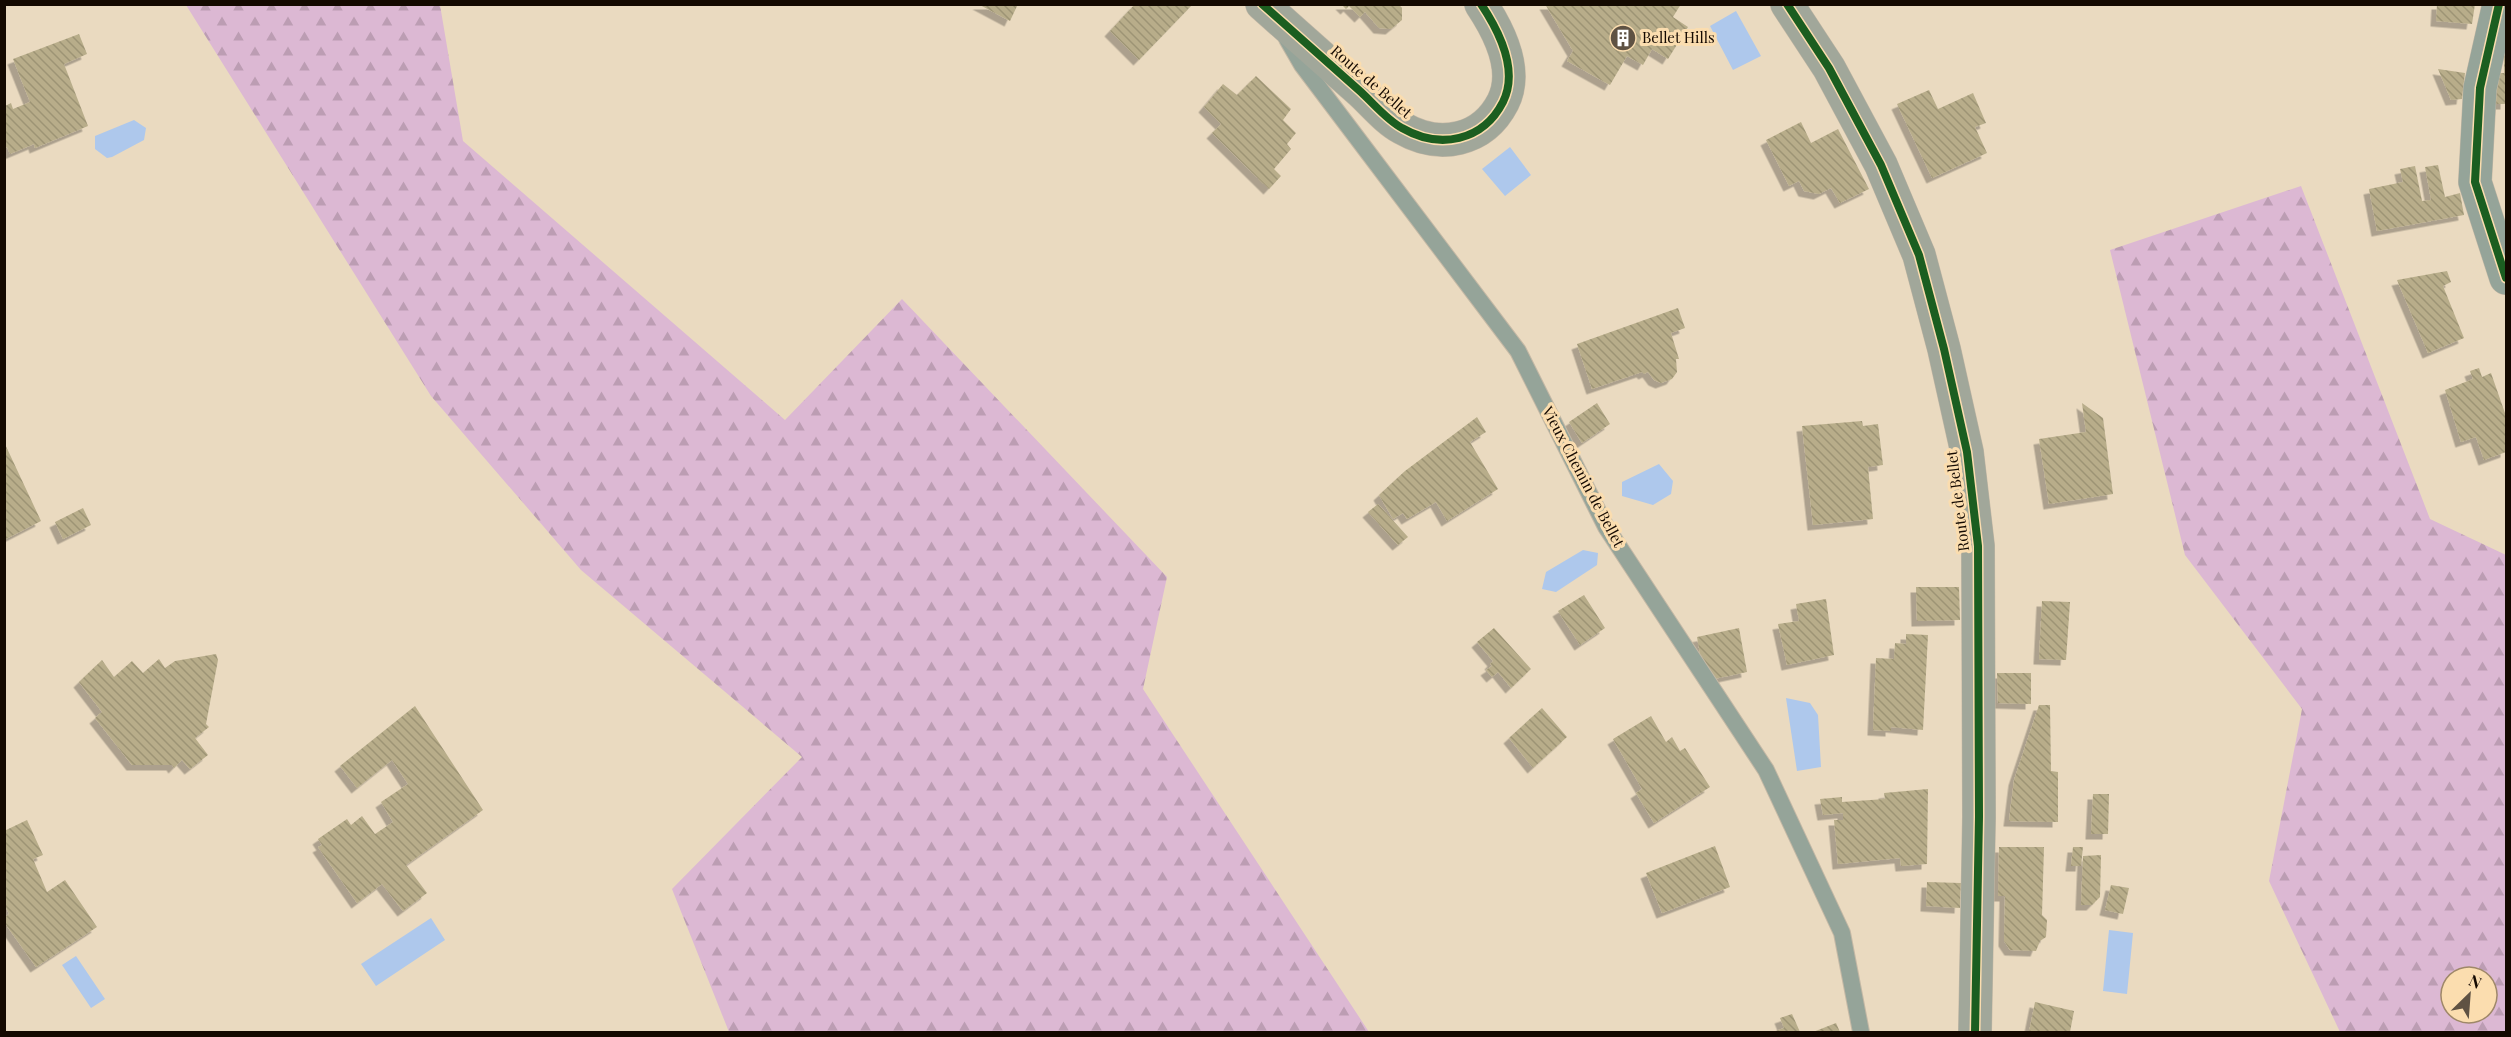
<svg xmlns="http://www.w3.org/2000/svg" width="2511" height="1037" viewBox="0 0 2511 1037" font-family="'Playfair Display',serif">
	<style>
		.forest { fill: url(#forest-firs); fill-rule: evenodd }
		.water { fill: #aec8ec }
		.building { fill: url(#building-back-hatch); filter: url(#shadow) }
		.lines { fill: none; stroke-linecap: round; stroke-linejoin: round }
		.lane-casing { stroke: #c4b8a5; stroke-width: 18 }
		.street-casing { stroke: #c4b8a5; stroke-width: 34 }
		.secondary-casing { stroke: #c4b8a5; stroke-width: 34 }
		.lane { stroke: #95a499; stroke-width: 16 }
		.street { stroke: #95a499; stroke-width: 33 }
		.secondary { stroke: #a1a79a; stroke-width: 33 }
		.cycleway-casing { stroke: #fbddaf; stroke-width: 11 }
		.cycleway { stroke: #1b5e20; stroke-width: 8 }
		.labels { text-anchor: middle; stroke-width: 6; stroke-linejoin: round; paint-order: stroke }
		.poi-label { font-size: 15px; fill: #140900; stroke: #fbddaf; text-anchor: start }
		.street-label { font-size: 15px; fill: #140900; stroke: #fbddaf }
	</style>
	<defs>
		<pattern id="forest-firs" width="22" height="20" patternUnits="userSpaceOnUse" patternTransform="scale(1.5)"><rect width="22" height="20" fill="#dcb8d3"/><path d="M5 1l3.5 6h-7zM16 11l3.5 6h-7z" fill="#bc9db3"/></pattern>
		<pattern id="building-back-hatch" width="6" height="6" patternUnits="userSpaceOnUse" patternTransform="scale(1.5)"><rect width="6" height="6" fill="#b8ad8a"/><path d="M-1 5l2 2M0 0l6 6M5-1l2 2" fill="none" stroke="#9d9475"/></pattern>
		<filter id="shadow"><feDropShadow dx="-5.5" dy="5.5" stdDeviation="0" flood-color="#0004"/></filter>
	</defs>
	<rect width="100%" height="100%" fill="#eadac0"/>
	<path class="forest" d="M186,5H440L463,141L785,420L902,299L1167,577L1143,689L1369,1032H729L672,889L802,757L581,570L431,396Z
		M2301,186L2430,519L2506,555V1032H2340L2269,881L2302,709L2185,555L2110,250ZM2451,977H2487V1013H2451Z"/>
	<path class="water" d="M1736,11L1761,56L1733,70L1710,26Z
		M134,120L146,128L144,140L112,157L107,158L95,149V136Z
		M1510,147L1531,175L1505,196L1482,169Z
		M1659,464L1673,481L1671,494L1653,505L1622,496V482Z
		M1583,550L1598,553L1597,565L1556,592L1542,589L1546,572Z
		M1786,698L1810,703L1818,715L1821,767L1797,771Z
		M431,918L445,940L376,986L361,964Z
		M2109,930L2133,933L2127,994L2103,991Z
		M76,956L105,999L91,1008L62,965Z"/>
	<path class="building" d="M978,4H1018L1010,21Z
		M1135,4H1193L1139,60L1110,31Z
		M1341,4H1398L1402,8V20L1391,29L1379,28L1365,12L1360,17L1349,6L1346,9Z
		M1545,4H1681L1673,17L1688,27L1668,59L1652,49L1643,65L1627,56L1610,85L1567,61L1573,51Z
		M2437,4H2475L2472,24L2436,21Z
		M79,34L87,54L64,64L88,126L35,148L34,144L10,154L7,147L5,148V106L11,103L13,109L30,102L13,59Z
		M2504,52H2506V104H2494L2500,73H2504Z
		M2438,69L2465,73L2462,99L2451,100Z
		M1256,76L1291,109L1283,120L1296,133L1287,144L1291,149L1274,169L1281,176L1269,189L1212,133L1221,124L1204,107L1223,84L1237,95Z
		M1929,90L1938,109L1973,93L1986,123L1975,127L1987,153L1932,178L1897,104Z
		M1801,122L1811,143L1838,129L1869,189L1840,203L1831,188L1819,194L1804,191L1799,181L1789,186L1766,140Z
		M2438,165L2445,197L2460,193L2464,215L2377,231L2369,189L2403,182L2400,169L2415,166L2422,201L2431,200L2425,167Z
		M2447,271L2451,282L2443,286L2464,338L2428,353L2397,280Z
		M1678,308L1685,328L1671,333L1679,359H1676L1677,372L1672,379L1661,383L1654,380L1648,372L1644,374L1642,372L1592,389L1577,344Z
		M2479,368L2482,377L2491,373L2506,416V452L2484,460L2476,437L2461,442L2445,390L2473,379L2470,371Z
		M1597,403L1610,424L1582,443L1569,422Z
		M2082,403L2103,418L2113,494L2049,504L2039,439L2086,432Z
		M1477,417L1486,432L1470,442L1498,489L1447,521L1436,502L1407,519L1403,513L1393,519L1379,495L1405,471Z
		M1862,421L1863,426L1878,424L1883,465L1868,467L1873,519L1813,525L1802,426Z
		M4,442L41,521L4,540Z
		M1378,504L1408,537L1398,545L1368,512Z
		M83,508L91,525L63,539L55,522Z
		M1916,587H1959L1960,620L1917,621Z
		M1584,595L1605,628L1580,645L1558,611Z
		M1826,599L1834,655L1787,665L1778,624L1799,621L1796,604Z
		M2042,601L2070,602L2066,660L2039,659Z
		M1494,628L1531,669L1511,688L1498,672L1492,677L1486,670L1492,666L1490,664L1493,661L1477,642Z
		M1739,628L1747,672L1714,679L1701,660L1697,637Z
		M1906,634L1928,635L1923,730L1891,727V731L1873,730L1876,658L1894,659L1895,643L1906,644Z
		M216,654L218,660L206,724L209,727L195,738L208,755L190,769L182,760L174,768L172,765H132L95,718L102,712L79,682L102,660L114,677L132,661L143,673L159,659L165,668L175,661Z
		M1997,673H2031V704L1998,703Z
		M2039,705H2050L2051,771L2058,772V822L2009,821L2014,780Z
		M415,706L483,810L406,865L427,893L403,911L382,884L357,903L318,847L322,845L318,839L347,819L351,825L362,816L375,834L393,822L381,802L408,784L392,760L357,788L340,766Z
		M1542,708L1567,737L1533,768L1509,738Z
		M1651,716L1666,742L1672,737L1680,751L1685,748L1710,787L1654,823L1636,793L1642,789L1613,739Z
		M1928,789L1927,864L1901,866L1900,858L1838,864L1834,820H1843V813L1823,815L1820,799L1842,797V802L1885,799L1884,793Z
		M2093,794H2109L2108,834H2091Z
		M27,820L43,855L33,859L47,892L65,880L97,927L36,967L4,922V918L9,914L4,903V831Z
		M1715,846L1730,887L1662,913L1646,873Z
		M1999,847H2044L2042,915L2047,920L2046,937L2040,941L2036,951L2010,950L2004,941L2005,896H1998Z
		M2073,847H2083L2081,866H2071Z
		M2101,855L2100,897L2092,905H2081L2083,856Z
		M1927,882L1961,883L1960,908L1926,906Z
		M2111,885L2129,888L2123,914L2105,910Z
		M2035,1002L2074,1011L2070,1032H2029Z
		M1792,1014L1800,1032H1773L1784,1028L1780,1018Z
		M1836,1023L1840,1032H1813Z"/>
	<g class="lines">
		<defs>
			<path id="lane" d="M1287,39L1302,65L1518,351L1606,527L1766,770L1842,933L1861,1032"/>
			<path id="street" d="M2499,4L2480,88L2475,182L2506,278"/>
			<path id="secondary" d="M1262,4C1295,33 1328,63 1361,92C1374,104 1387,120 1402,128C1440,150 1483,141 1503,102C1519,70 1499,31 1481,4
				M1787,4L1829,68L1881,165L1919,255L1944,349L1967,452L1978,546L1979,817L1975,1032"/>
		</defs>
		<use href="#lane" class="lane-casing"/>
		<use href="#street" class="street-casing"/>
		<use href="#secondary" class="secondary-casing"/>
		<use href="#lane" class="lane"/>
		<use href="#street" class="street"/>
		<use href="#secondary" class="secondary"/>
		<defs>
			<path id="cycleway" d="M1262,4C1295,33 1328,63 1361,92C1374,104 1387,120 1402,128C1440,150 1483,141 1503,102C1519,70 1499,31 1481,4
				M1787,4L1829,68L1881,165L1919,255L1944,349L1967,452L1978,546L1979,817L1975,1032
				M2499,4L2480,88L2475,182L2506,278"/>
		</defs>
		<use href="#cycleway" class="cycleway-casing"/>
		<use href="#cycleway" class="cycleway"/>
	</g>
	<defs>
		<symbol id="building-disc" viewBox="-11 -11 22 22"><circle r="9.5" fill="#5f5243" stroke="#fbddaf"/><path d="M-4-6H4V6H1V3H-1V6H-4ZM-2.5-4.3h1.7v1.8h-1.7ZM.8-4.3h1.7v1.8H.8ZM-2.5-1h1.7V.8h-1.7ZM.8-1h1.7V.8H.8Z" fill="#fff"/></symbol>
	</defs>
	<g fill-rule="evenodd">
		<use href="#building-disc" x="1608" y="23" width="30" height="30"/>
	</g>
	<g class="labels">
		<g class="poi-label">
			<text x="1642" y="43">Bellet Hills</text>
		</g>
		<g class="street-label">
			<text transform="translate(1371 82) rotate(41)" y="5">Route de Bellet</text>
			<text transform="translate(1583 477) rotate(62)" y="5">Vieux Chemin de Bellet</text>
			<text transform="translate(1958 501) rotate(-97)" y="5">Route de Bellet</text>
		</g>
	</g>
	<rect width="2511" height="1037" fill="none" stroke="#140900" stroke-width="12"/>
	<g transform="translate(2469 995) rotate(25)"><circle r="28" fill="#fbddaf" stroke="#9f8869" stroke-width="1.5"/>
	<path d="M0-4.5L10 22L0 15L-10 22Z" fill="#5f5243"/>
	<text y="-9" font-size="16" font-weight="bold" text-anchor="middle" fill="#140900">N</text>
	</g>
</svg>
